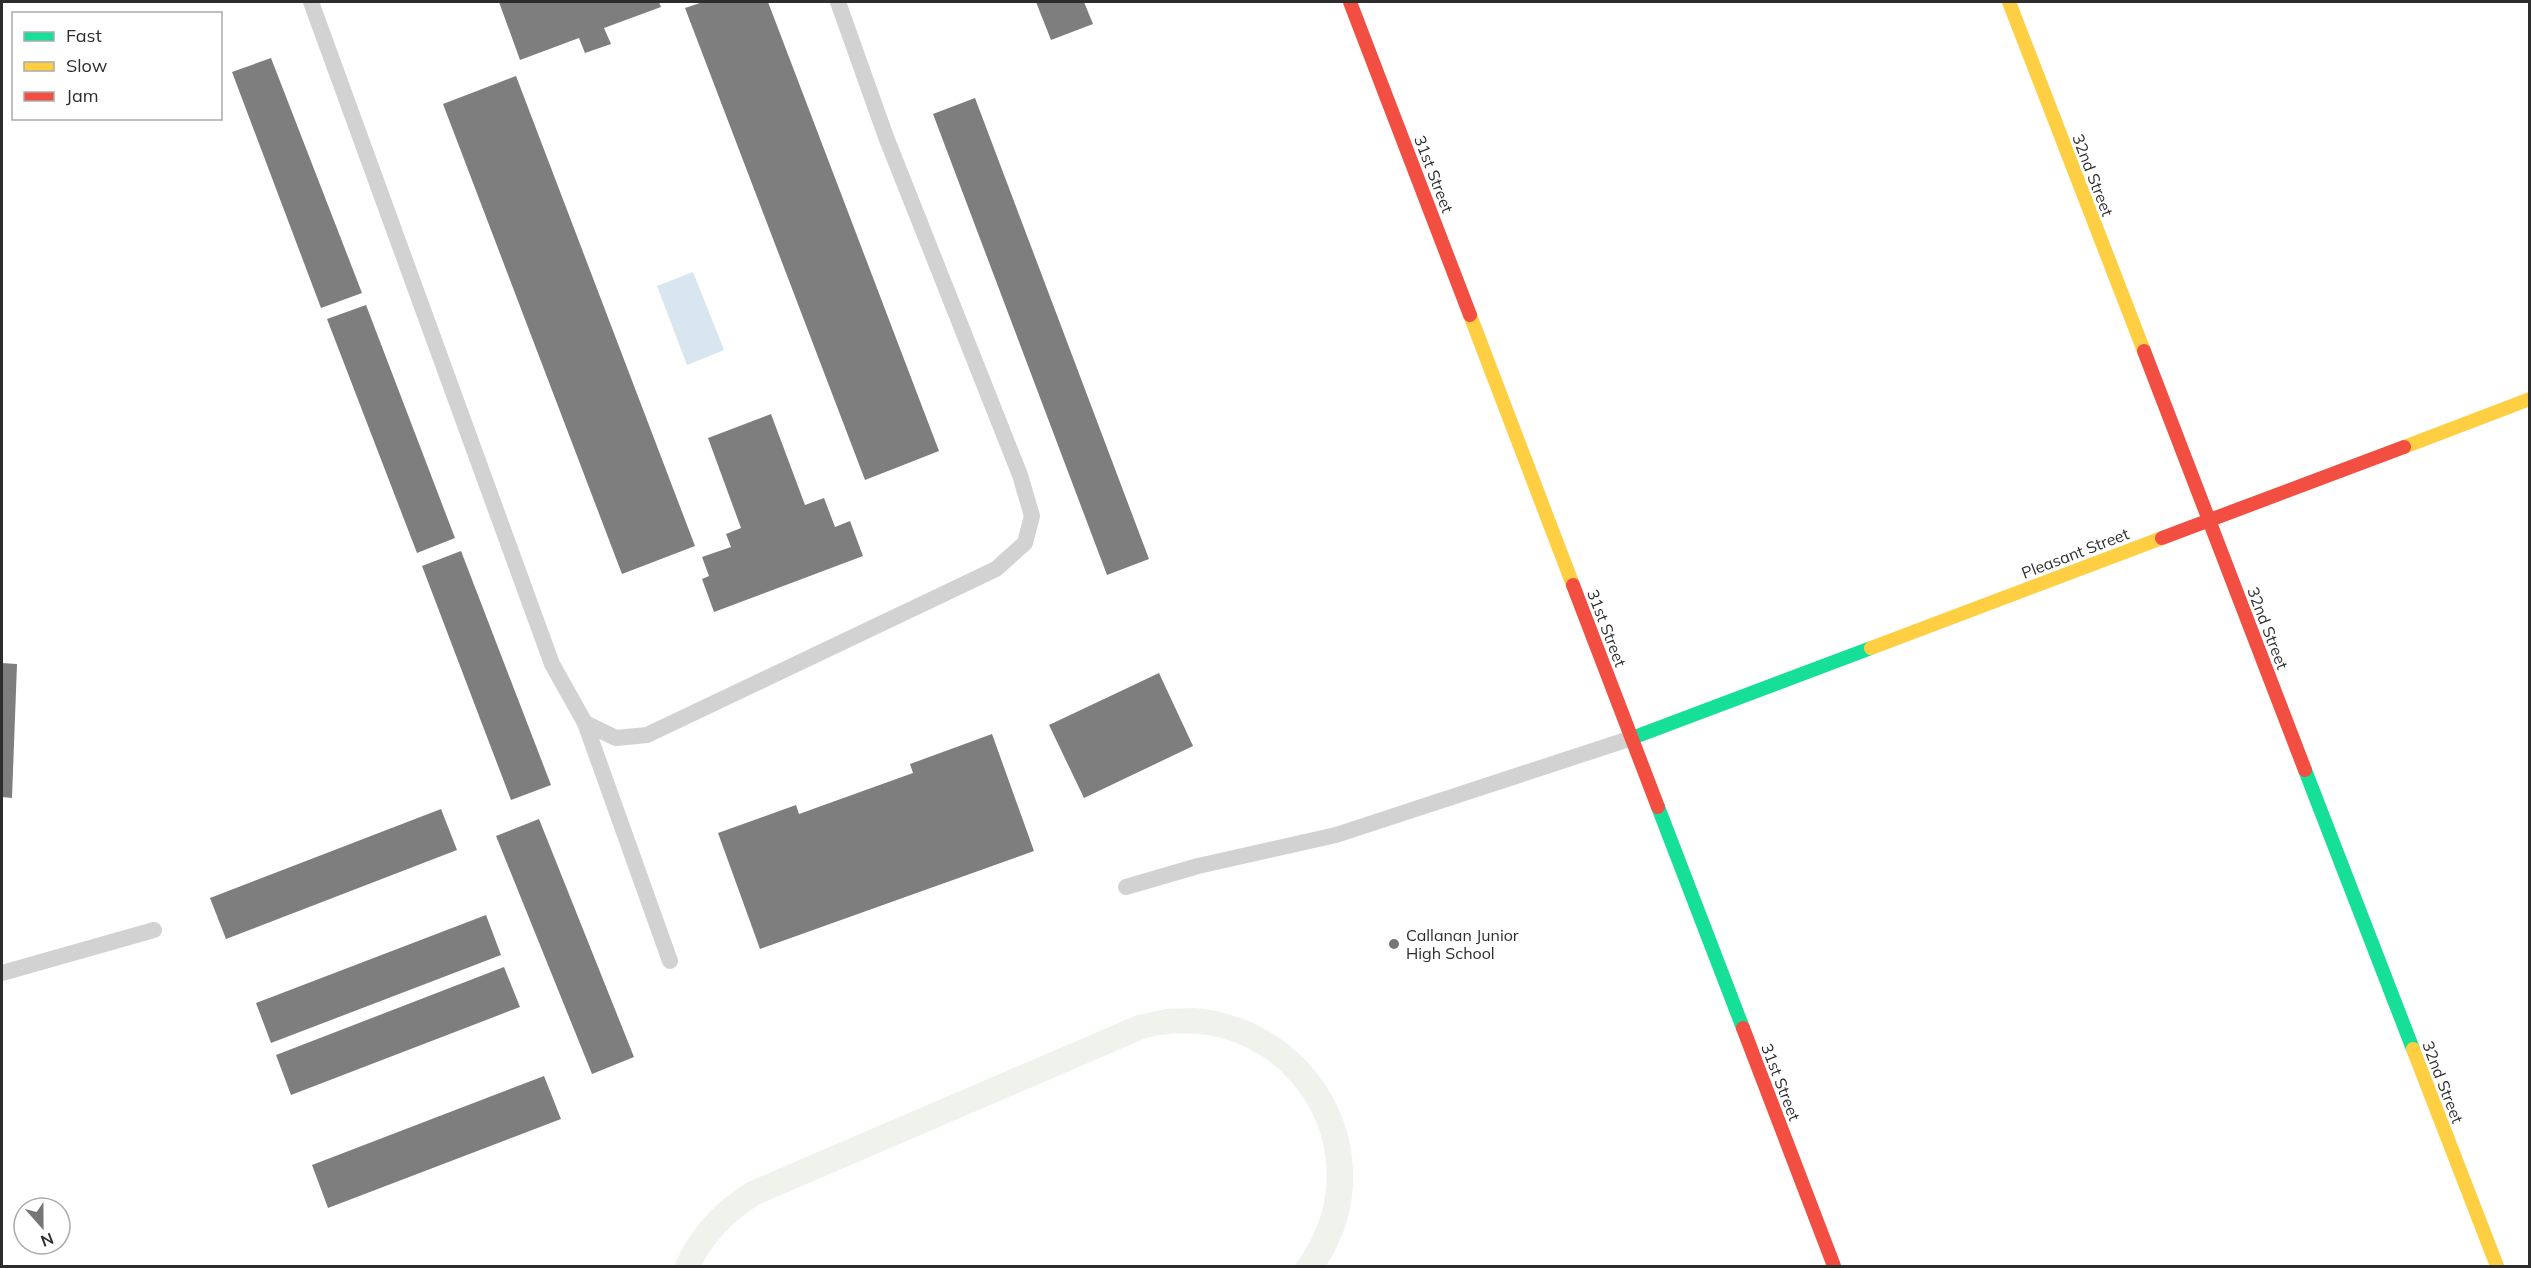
<svg xmlns="http://www.w3.org/2000/svg" width="2531" height="1268" viewBox="0 0 2531 1268" font-family="Mulish,sans-serif">
	<style>
		.green { fill: #f0f3eb }
		.water { fill: #d8e6f0 }
		.building { fill: #7e7e7e }
		.lines { fill: none; stroke-linecap: round; stroke-linejoin: round }
		.lane { stroke: #d2d2d2; stroke-width: 16 }
		.fast { stroke: #16e098; stroke-width: 14 }
		.slow { stroke: #ffcf43; stroke-width: 14 }
		.jam { stroke: #f24e42; stroke-width: 14 }
		.poi-dot { fill: #767676; stroke: #fff; stroke-width: 2 }
		.labels { text-anchor: middle; stroke-width: 6; stroke-linejoin: round; paint-order: stroke }
		.street-label { font-size: 16px; fill: #2d2d2d; stroke: #fff }
		.poi-label { font-size: 16px; fill: #2d2d2d; stroke: #fff; text-anchor: start }
	</style>
	<rect width="100%" height="100%" fill="#fff"/>
	<path class="green" d="M1194,1008C1321,1018 1397,1157 1326,1266H1294C1381,1155 1282,1005 1146,1038L760,1204C734,1220 715,1240 701,1266H674C690,1229 714,1203 748,1182L1137,1015L1166,1009Z"/>
	<path class="water" d="M693,272L724,350L687,365L657,286Z"/>
	<path class="building" d="M499,2H659L661,7L604,28L611,44L585,53L579,38L520,60Z
		M703,2H768L939,451L865,480L685,8Z
		M1036,2H1084L1093,24L1051,40Z
		M271,58L362,293L321,308L232,72Z
		M516,76L695,546L622,574L443,104Z
		M975,98L1149,559L1107,575L933,114Z
		M366,305L455,538L417,553L327,319Z
		M771,414L805,505L824,498L835,527L850,521L863,556L714,612L702,579L709,576L702,557L731,547L726,534L741,528L708,438Z
		M461,551L551,785L511,800L422,566Z
		M2,663L17,664L12,798L2,797Z
		M1159,673L1193,746L1084,798L1049,725Z
		M992,734L1034,851L760,949L718,833L796,805L799,814L913,773L910,764Z
		M441,809L457,850L226,939L210,898Z
		M539,819L634,1057L592,1074L496,836Z
		M486,915L501,955L271,1043L256,1003Z
		M504,967L520,1007L291,1095L276,1055Z
		M544,1076L561,1119L328,1208L312,1165Z"/>
	<g class="lines">
		<path class="lane" d="M311,2L552,664L585,723L616,738L647,735L996,569L1025,543L1032,516L1020,475L886,137L838,2
			M585,723L670,961
			M1126,887L1198,866L1336,835L1632,738
			M2,973L154,930"/>
		<path class="fast" d="M1632,738L1871,648
			M2305,770L2413,1049
			M1658,807L1743,1028"/>
		<path class="slow" d="M2009,2L2144,351
			M1470,315L1573,585
			M2404,447L2530,399
			M1871,648L2162,538
			M2413,1049L2497,1266"/>
		<path class="jam" d="M1350,2L1470,315
			M2144,351L2305,770
			M2162,538L2404,447
			M1573,585L1658,807
			M1743,1028L1834,1266"/>
	</g>
	<circle class="poi-dot" cx="1394" cy="944" r="6"/>
	<g class="labels">
		<g class="street-label">
			<text transform="translate(1434 174) rotate(69)" y="6">31st Street</text>
			<text transform="translate(2093 175) rotate(69)" y="6">32nd Street</text>
			<text transform="translate(2075 553) rotate(-21)" y="6">Pleasant Street</text>
			<text transform="translate(1607 628) rotate(69)" y="6">31st Street</text>
			<text transform="translate(2268 628) rotate(69)" y="6">32nd Street</text>
			<text transform="translate(1781 1082) rotate(69)" y="6">31st Street</text>
			<text transform="translate(2443 1082) rotate(69)" y="6">32nd Street</text>
		</g>
		<g class="poi-label">
			<text x="1406" y="941">Callanan Junior<tspan x="1406" dy="18">High School</tspan></text>
		</g>
	</g>
	<rect width="2531" height="1268" fill="none" stroke="#2d2d2d" stroke-width="6"/>
	<rect x="12" y="12" width="210" height="108" fill="#ffffff" stroke="#ababab" stroke-width="1.5"/>
	<rect x="24" y="32" width="30" height="9" fill="#16e098" stroke="#ababab" stroke-width="1.5"/>
	<text x="66" y="42" font-size="18" fill="#2d2d2d">Fast</text>
	<rect x="24" y="62" width="30" height="9" fill="#ffcf43" stroke="#ababab" stroke-width="1.5"/>
	<text x="66" y="72" font-size="18" fill="#2d2d2d">Slow</text>
	<rect x="24" y="92" width="30" height="9" fill="#f24e42" stroke="#ababab" stroke-width="1.5"/>
	<text x="66" y="102" font-size="18" fill="#2d2d2d">Jam</text>
	<g transform="translate(42 1226) rotate(159)"><circle r="28" fill="#ffffff" stroke="#ababab" stroke-width="1.5"/>
	<path d="M0-4.5L10 22L0 15L-10 22Z" fill="#767676"/>
	<text y="-9" font-size="16" font-weight="bold" text-anchor="middle" fill="#2d2d2d">N</text>
	</g>
</svg>
